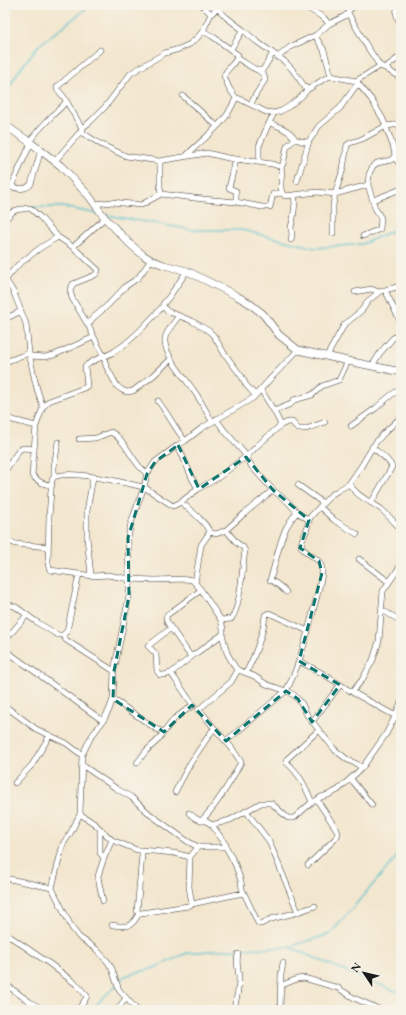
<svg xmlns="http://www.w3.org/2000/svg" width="406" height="1015" viewBox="0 0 406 1015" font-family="'EB Garamond',serif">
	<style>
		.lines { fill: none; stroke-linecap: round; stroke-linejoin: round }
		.stream { stroke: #55c1ce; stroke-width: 1.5 }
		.street-casing { stroke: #3c3a37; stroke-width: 6 }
		.secondary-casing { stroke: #3c3a37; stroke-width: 8 }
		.street { stroke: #fff; stroke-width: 5 }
		.secondary { stroke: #fff; stroke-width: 7 }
		.marked { fill: none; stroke: #0f766e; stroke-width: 3; stroke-dasharray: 8 5; stroke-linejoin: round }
	</style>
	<rect width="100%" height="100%" fill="#f7f3e8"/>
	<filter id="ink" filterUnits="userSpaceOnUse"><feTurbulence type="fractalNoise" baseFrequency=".025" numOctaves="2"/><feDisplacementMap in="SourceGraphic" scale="8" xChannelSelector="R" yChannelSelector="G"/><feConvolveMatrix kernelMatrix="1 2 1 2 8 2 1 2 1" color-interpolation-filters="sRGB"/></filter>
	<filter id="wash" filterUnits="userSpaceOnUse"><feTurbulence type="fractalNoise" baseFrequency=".012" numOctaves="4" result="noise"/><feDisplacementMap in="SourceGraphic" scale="16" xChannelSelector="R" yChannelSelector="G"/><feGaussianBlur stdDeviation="0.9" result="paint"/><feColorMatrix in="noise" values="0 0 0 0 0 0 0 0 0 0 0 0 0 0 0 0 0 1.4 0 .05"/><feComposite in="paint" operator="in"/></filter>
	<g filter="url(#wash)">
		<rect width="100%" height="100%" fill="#f3e6ce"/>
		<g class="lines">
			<path class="stream" d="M5,94L18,72L38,46L87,8L89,5
				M31,207H63L98,214
				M106,215L193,230H242L315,248L362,244L401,227
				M289,947L359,977L401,993
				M95,1010L96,1005L125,976L154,968L187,953L220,950L289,947L330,934L401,852"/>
		</g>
	</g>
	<g filter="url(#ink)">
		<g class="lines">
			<defs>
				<path id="street" d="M202,5L211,14
					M303,5L324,18L329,24
					M400,5C393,12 398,18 401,26
					M217,8L226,17L243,30L256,41L284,61L292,69L307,90
					M348,13L368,48L380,66
					M203,31L212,36L238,55C236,63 227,68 224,76L229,88L236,98L240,99L266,112L274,113L281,111L288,107L303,95L307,90L324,79L331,76L356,81L380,66C388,68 393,75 401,77
					M316,35L317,39L324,50L331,76
					M231,49L243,30
					M278,57L290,47L316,35L329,24L345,16L348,13L349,10L353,7L360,5
					M237,58C245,62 253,70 261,71L264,68L273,53
					M386,67L401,56
					M356,81L371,99L383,119L393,146L395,154L394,157L391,160L377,163L373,166L369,174L368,185L375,208L381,218L380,229L363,236
					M183,96L217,126
					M251,104L256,94L265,80L264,75L259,71
					M269,123C278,126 290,130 295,139L301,141L306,142L309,141L319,126L340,108L358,83
					M83,130L64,97L57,89V87L100,50
					M80,132L86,135L102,145L126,156L159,161L207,153L228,158L272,164L281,167
					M29,142C36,132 44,124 53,115C57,110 63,107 66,101
					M395,154L401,153
					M186,156C199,142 216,131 227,115C230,110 233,104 236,98
					M394,157L401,166
					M236,159L229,188L236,191V202L262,207H270L273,194L282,193L285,196L317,192L335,194L368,185
					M55,161L80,132L82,128L90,122L105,107L131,73L165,53L179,49L190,44L197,38L203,31L210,16L219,5
					M259,162V146L269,123L274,113
					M297,181L309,141
					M5,186C13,187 25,192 31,184L41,150
					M11,187L31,143
					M282,193C279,186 283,176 281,167L283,164L287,146L295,139
					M161,194L203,199L236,202
					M373,200L401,189
					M95,204L112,202L141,205L161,194L160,186V161
					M5,220C15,208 15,210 30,208L40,217L58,237L73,247L98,270L97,273L95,275L73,284L70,290L72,298L88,325L104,357L106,366L117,386L122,390L127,392L133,391L154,375L171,359
					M333,233V205L335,194L343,169L347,145L350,143L362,139L386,126L401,124
					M291,240L292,235L291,227L293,219L295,203L294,195
					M73,247L105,218
					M6,280L14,293L26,324L29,353L33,372L37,389L43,407
					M5,281L10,274L18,265L40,248L58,237
					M385,290L399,319L401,320
					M355,292L371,289L379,292L385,290L401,286
					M163,306L167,311L192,321L209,331L214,336L224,353L242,377L246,385L255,395
					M179,316C175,321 165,333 165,339C163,356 190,383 198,397C203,405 207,413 212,421
					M5,319L21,311
					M88,325L93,318L108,305L126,286L138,278L151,260
					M30,356L45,357L54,355L94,337
					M327,356L344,325L362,310L368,301L379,292
					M5,362L29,353
					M372,366L380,353L393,338L401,333
					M158,401C168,414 175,428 185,441
					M274,411L291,404L294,400L312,395L322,386L339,380L348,361
					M5,418L36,426
					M216,419L224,430L244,453L252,467L273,490L288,502L297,512L309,520
					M281,425L288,422H292L298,429H306L325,422
					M351,426L376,408L391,395L401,389
					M79,439L96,438L111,432C124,439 130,456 140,467C142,469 144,471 147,474
					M58,442L54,467V477L52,480L51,490L49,517L48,563L49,568L50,570L79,574L93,576L108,575L129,579L155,580L186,579L192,580L195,583L201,590L221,620L223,629V638L227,653L235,667L238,670L254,676L266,684L289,692L294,695L302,704L307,715L335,750L348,760L357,764L362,768L338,790L328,795L321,797L317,800L312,802L294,818H288L271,803H261L230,820L212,825
					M178,445L192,478L198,489
					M5,471L19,450L23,448L34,449
					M54,477C72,469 124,483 144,487
					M349,484C359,498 367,499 381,509C388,515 395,523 401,529
					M52,485C43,485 37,481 32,475L36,426L43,407L49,401L84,388L87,386L85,367C91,359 107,357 115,351C133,340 148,322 163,306V304L169,297L187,271
					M298,485L323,503
					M144,487L173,506L181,502L198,489L219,477L241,460L246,457L258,445L281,425L274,411L261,390
					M181,502C191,511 204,520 210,532L201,545L195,583
					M371,503L392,467C389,459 379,453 372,447
					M320,507L334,520L357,534
					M210,532L216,534L226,530L245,513L273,490
					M5,540L16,544L48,547
					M359,559L389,582
					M91,575L87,538V511L93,477
					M286,592C281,587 277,583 270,580C276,563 278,545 286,528C289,522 293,517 297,512
					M5,604L10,605L16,607L38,623L58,635H63L67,631L79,574
					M382,610L401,621
					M221,620L231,619C241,607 242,567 245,551L243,547L237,543L226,530
					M171,628L148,646L156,654L157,671L160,675H164L171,673
					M63,635L66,640L114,671
					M5,640L27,615
					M5,650L103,721
					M191,657L167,622L166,618L167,615L201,590
					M299,661L320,672L352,692L362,680L373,660L379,641L383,591L401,565
					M246,673C254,658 264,632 265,615L269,613L308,631
					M352,692L401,719
					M113,699L126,708L156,729L164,732
					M5,706L36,729L66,743L82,755
					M312,722L340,685
					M214,728L204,715L198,710L231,682L238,670
					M226,741L286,691C299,667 306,638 313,612C316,599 320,586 322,573C323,556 307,557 301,546L302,540L306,532L309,520L311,516L331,495L337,491L349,484L362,465L369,453L376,442L385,432L401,417
					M137,763L146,751L157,741L174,719L193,705L171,673L195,654L223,634
					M82,765L117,789L131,797L151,815L187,841L198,847H226
					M362,768L386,734L396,715L398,710L401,702
					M351,779L372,805
					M15,783L32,765L50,735
					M175,792L191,762L214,728L231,747L241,762C230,783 218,804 201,821
					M312,802C305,786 300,774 286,762L287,759L319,730
					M246,811L269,841L298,912
					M189,813L195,818L201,821H206L212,825L226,845V847L235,864L241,881L242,889L258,923L261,924L271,919L295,913L315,906
					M80,814L95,824L112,840L137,850H142V855L137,911L139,913H141L188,906L192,904L189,887L190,857
					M100,830V853L104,858L112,840
					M142,850L174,853L190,857L198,847
					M308,865L336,838L338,834L337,830L317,800
					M5,878L52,888
					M103,901L99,883L98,876L104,858
					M192,904L233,895L244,893
					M112,925C127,927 132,928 139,913
					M5,933L50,964L76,984L87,996L85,1000L78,1010
					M5,984L30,1002L37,1006L41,1010
					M280,986L297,979L304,978L338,988L354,998L381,1010
					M117,1010L126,998
					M137,1010L119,990L112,969L108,962L96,949L79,937L72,928L52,888L63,844L71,832L80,814L82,755L91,737L103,721L109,710L113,699L114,671L129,596V579L128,538L131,523L144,487L147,474L155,462L178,445L185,441L202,428L253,398L271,378L298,350
					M233,1010C237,999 239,989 239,977C238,969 236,962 238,954
					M280,1010L281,975L283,963"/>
				<path id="secondary" d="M5,125L31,143L61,166L89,196L105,218L130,244L143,255L151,260L164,265L187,271L235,295L249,303L263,314L279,335L298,350L348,361L401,372"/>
			</defs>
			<use href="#street" class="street-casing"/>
			<use href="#secondary" class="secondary-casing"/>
			<use href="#street" class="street"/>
			<use href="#secondary" class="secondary"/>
		</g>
	</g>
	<path class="marked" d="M178,445L199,489L246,457L273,490L309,520L300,548L319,561L322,573L299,661L340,685L312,722L298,699L286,691L226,741L192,705L164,732L113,699L114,671L129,596L128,538L147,474L155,462Z"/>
	<rect width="406" height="1015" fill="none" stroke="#f7f3e8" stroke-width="20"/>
	<g transform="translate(364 973) rotate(305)" stroke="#f7f3e8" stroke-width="3" paint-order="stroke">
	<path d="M0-3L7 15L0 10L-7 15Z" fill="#1c1c1c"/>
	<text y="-6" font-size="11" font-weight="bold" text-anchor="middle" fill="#1c1c1c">N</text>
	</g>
</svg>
